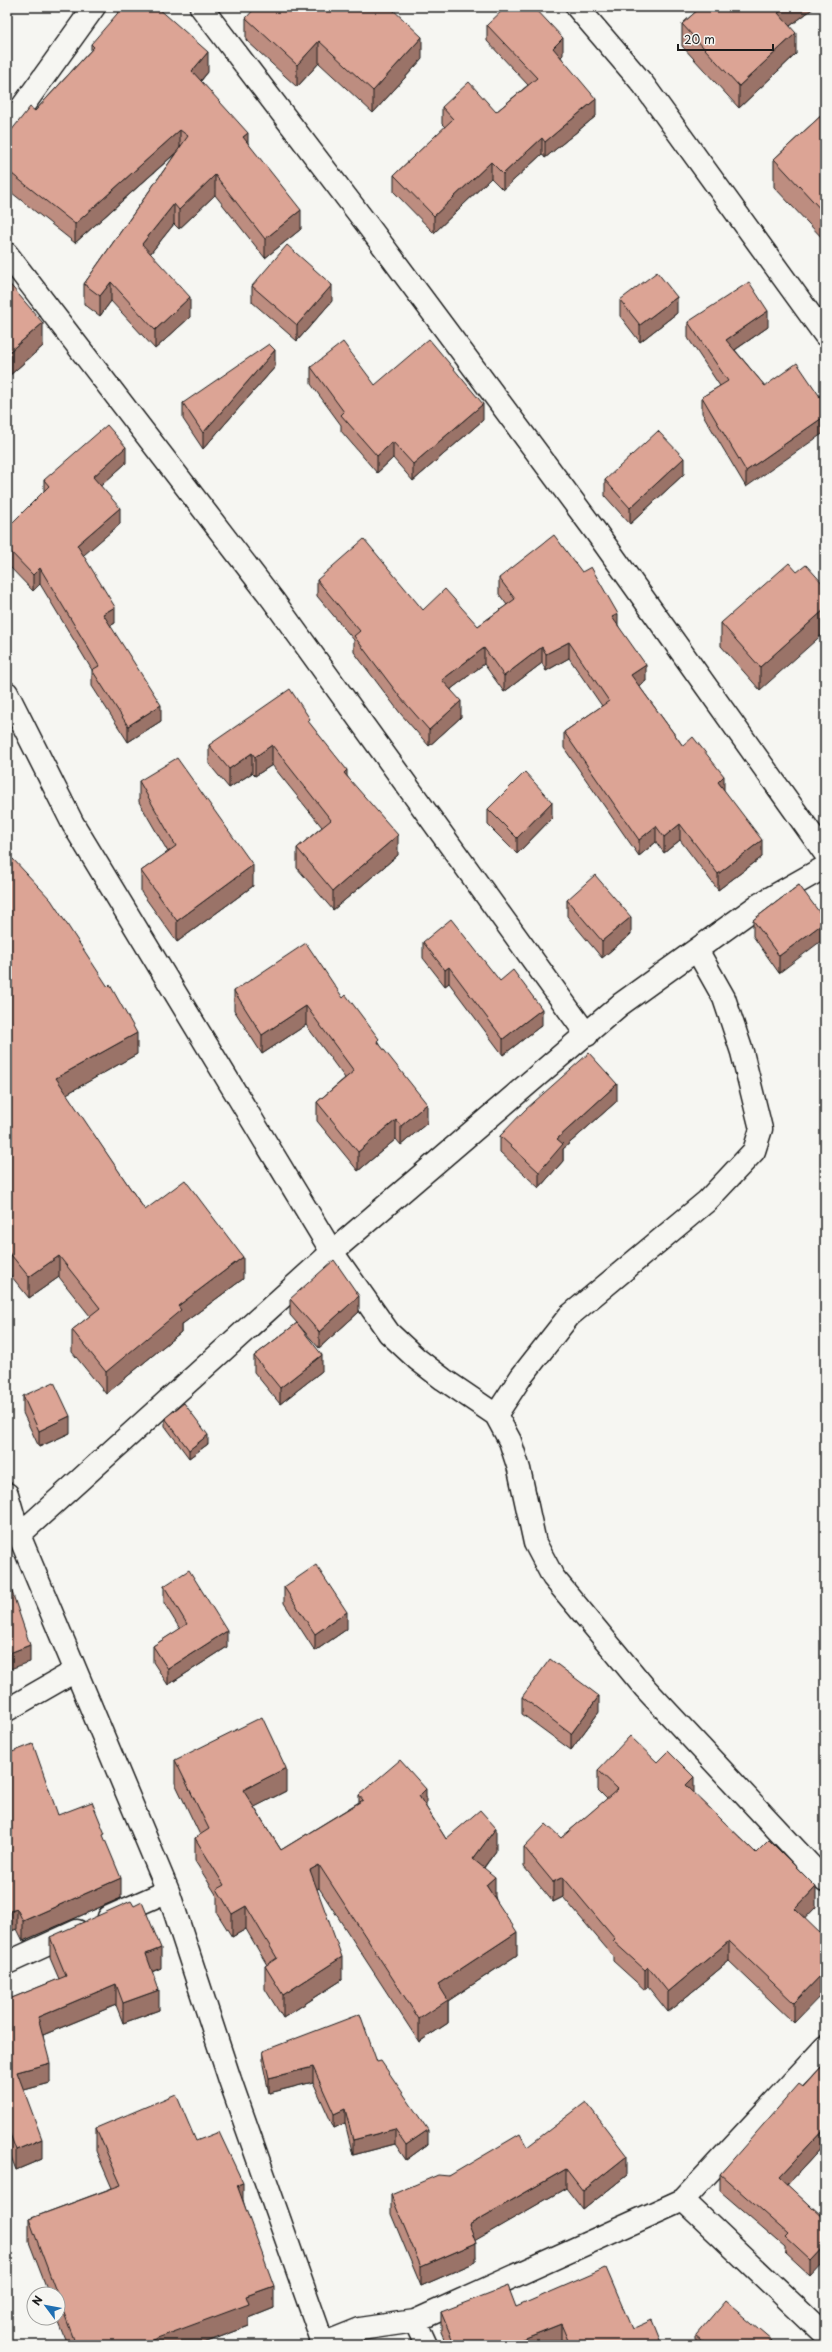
<svg xmlns="http://www.w3.org/2000/svg" width="832" height="2352" viewBox="0 0 832 2352" font-family="'Playpen Sans',sans-serif">
	<style>
		.lines { fill: none; stroke-linecap: round; stroke-linejoin: round }
		.minor-casing { stroke: #1c1c1c; stroke-width: 25 }
		.minor { stroke: #f6f6f2; stroke-width: 22 }
		.wall { fill: #bd8d80; stroke: #1c1c1c }
		.shaded-wall { fill: #9a7368; stroke: #1c1c1c }
		.building { fill: #dca495; stroke: #1c1c1c }
	</style>
	<rect width="100%" height="100%" fill="#f6f6f2"/>
	<filter id="ink" filterUnits="userSpaceOnUse"><feTurbulence type="fractalNoise" baseFrequency=".025" numOctaves="2"/><feDisplacementMap in="SourceGraphic" scale="8" xChannelSelector="R" yChannelSelector="G"/><feConvolveMatrix kernelMatrix="1 2 1 2 8 2 1 2 1" color-interpolation-filters="sRGB"/></filter>
	<g filter="url(#ink)">
		<g class="lines">
			<defs>
				<path id="minor" d="M201,7L369,227L596,532L825,853
					M577,7L643,84L825,335
					M7,128L94,7
					M7,254L273,600L587,1035
					M7,693L73,824L332,1252L389,1333L417,1359L443,1379L496,1415L510,1441L519,1469L535,1543L553,1577L645,1688L825,1881
					M496,1415L521,1377L569,1316L707,1201L754,1151L761,1129L742,1052L724,998L697,950
					M7,1494L19,1535L168,1891L230,2080L323,2343
					M19,1535L332,1252L621,1004L760,904L825,867
					M7,1710L75,1671
					M109,1917L168,1891
					M7,1963L77,1931
					M683,2200L825,2335
					M415,2321L426,2345
					M320,2345L360,2329L415,2321L683,2200L825,2047"/>
			</defs>
			<use href="#minor" class="minor-casing"/>
			<use href="#minor" class="minor"/>
		</g>
		<path class="wall" d="M701,7H815L790,26L796,54L739,108L682,46V24Z
			M246,18L422,59L373,113L319,63L297,87L246,40Z
			M487,25L563,55L561,57L596,116L545,158L542,154L503,190L491,178L434,233L394,192V175L445,127L442,124V107L496,112L528,85L487,41Z
			M91,44L208,72L201,81L248,143L301,229L265,258L215,195L179,229L174,224L150,254L190,317L155,349L111,301L100,316L84,304V284L176,153L75,243L7,189V136L35,111L91,50Z
			M825,112V241L774,187V159Z
			M7,281L43,346L9,376L7,373Z
			M252,286L332,301L297,341L252,302Z
			M620,300L677,313L640,342L620,316Z
			M688,322L768,327L735,350L765,386L746,487L702,413V397L720,386L688,338Z
			M275,367L203,449L183,419V403Z
			M311,367L375,385L483,420L413,481L393,458L377,473L341,431V425L311,384Z
			M126,463L100,486L120,524L83,555L115,623L110,626L161,721L128,742L92,686V670L40,584L33,591L7,564V528L44,492V480Z
			M684,474L630,524L605,496V480Z
			M797,572L760,690L721,646V623Z
			M499,578L618,625L646,681L639,686L683,746L724,790L762,857L718,890L680,840L664,853L656,842L639,856L564,748V732L602,706L569,658L546,671L542,663L504,692L484,664L451,689L461,717L429,746L400,713L354,652V640L317,596V580L423,610L478,626L507,605L499,594Z
			M310,724L347,776L398,855L333,910L297,868V848L322,827L272,765L255,776L252,773L229,788L209,764V745Z
			M139,781L253,886L177,942L141,892V871L168,852L139,802Z
			M488,809L552,818L517,854L488,825Z
			M7,865L137,1054L66,1094L145,1210L243,1279L181,1325V1332L106,1394L72,1352V1330L90,1316L59,1277L29,1298L7,1271Z
			M799,885L779,973L753,936V920Z
			M567,900L631,934L602,958L567,916Z
			M423,942L542,1025L503,1055L449,983L445,986L423,958Z
			M234,991L343,998L379,1043L427,1123L401,1145L396,1139L358,1171L317,1121V1102L345,1078L306,1025L262,1054L234,1010Z
			M617,1101L563,1149V1161L539,1188L500,1152V1136Z
			M290,1299L359,1312L319,1348L297,1323L322,1371L280,1404L254,1372V1356L297,1323L290,1315Z
			M23,1396L70,1433L39,1447L23,1413Z
			M165,1418L208,1444L189,1458L165,1426Z
			M164,1586L227,1647L168,1685L153,1662V1646L180,1629L164,1603Z
			M284,1587L347,1629L315,1651L284,1603Z
			M522,1697L599,1712L571,1750L522,1714Z
			M7,1754L58,1815L105,1841L121,1898L23,1941L17,1929L7,1932Z
			M175,1760L286,1791L254,1807L281,1850L359,1802V1795L426,1807L446,1839L496,1851L484,1868L517,1955L448,2001V2023L419,2042L319,1888L317,1889L342,1980L283,2018L265,1989V1966L267,1965L246,1929L232,1937L217,1913V1896L195,1861V1838L200,1835L175,1783Z
			M657,1762L694,1793L756,1853L816,1907L805,1918L794,2023L729,1961L668,2012L648,1987L645,1990L613,1961V1956L563,1897L553,1902L524,1867V1847L561,1838L607,1799L598,1790V1770Z
			M50,1937L161,1968L152,1972L159,2010L123,2023L116,2005L43,2035L50,2083L24,2090L42,2159L16,2170L7,2146V2000L59,1979L50,1958Z
			M263,2051L377,2062L428,2144L406,2160L395,2144L353,2155L345,2123L334,2128L313,2082L269,2093L263,2065Z
			M825,2063V2144L787,2185L825,2220L811,2277L785,2253V2247L720,2191V2174Z
			M96,2128L196,2141L243,2200L274,2308L249,2318V2326L199,2345H68L57,2318H58V2294H49L29,2242V2219L112,2188L96,2151Z
			M527,2147L627,2175L583,2210L566,2188L475,2240L476,2262L421,2286L391,2214V2195L449,2176Z
			M516,2307L632,2329L662,2345H561V2344L446,2343L441,2332V2312Z
			M696,2335L772,2345H696Z"/>
		<path class="shaded-wall" d="M786,7H815L778,35V13Z
			M796,33V54L739,108V86Z
			M422,37V59L373,113V91Z
			M563,38V55L553,65V48Z
			M319,41V63L297,87V65Z
			M208,52V72L192,91V71Z
			M596,99V116L545,158V142Z
			M180,130V149L75,243V224Z
			M248,133V152L243,137Z
			M542,138V154L503,190V174Z
			M491,162V178L434,233V216Z
			M215,175V195L179,229V210Z
			M174,204V224L142,264V244Z
			M301,210V229L265,258V239Z
			M111,282V301L100,316V296Z
			M332,285V301L297,341V325Z
			M190,297V317L155,349V330Z
			M677,297V313L640,342V325Z
			M768,311V327L726,356V340Z
			M43,323V346L9,376V352Z
			M275,350V367L203,449V433Z
			M483,404V420L413,481V464Z
			M825,416V432L746,487V471Z
			M393,442V458L377,473V456Z
			M126,447V463L93,493V477Z
			M684,458V474L630,524V508Z
			M120,508V524L77,561V545Z
			M40,568V584L33,591V575Z
			M115,607V623L103,630V614Z
			M825,609V632L760,690V667Z
			M618,614V630L612,617Z
			M569,642V658L546,671V654Z
			M542,647V663L504,692V676Z
			M484,648V664L442,696V680Z
			M646,665V681L631,691V675Z
			M461,701V717L429,746V730Z
			M161,705V721L128,742V726Z
			M272,745V765L255,776V757Z
			M252,753V773L229,788V769Z
			M347,770V790L344,773Z
			M724,776V792L718,782Z
			M552,802V818L517,854V838Z
			M680,824V840L664,853V837Z
			M656,826V842L639,856V840Z
			M398,835V855L333,910V891Z
			M762,840V857L718,890V874Z
			M253,865V886L177,942V921Z
			M631,917V934L602,958V941Z
			M825,922V938L779,973V956Z
			M449,967V983L445,986V970Z
			M306,1006V1025L262,1054V1035Z
			M542,1009V1025L503,1055V1039Z
			M137,1033V1054L56,1100V1078Z
			M617,1084V1101L563,1149V1161L539,1188V1172L557,1139Z
			M427,1104V1123L401,1145V1126Z
			M396,1120V1139L358,1171V1152Z
			M59,1256V1277L29,1298V1277Z
			M243,1257V1279L181,1325V1332L106,1394V1372L178,1306Z
			M359,1296V1312L319,1348V1332Z
			M322,1355V1371L280,1404V1388Z
			M70,1416V1433L39,1447V1431Z
			M208,1435V1444L189,1458V1450Z
			M347,1612V1629L315,1651V1634Z
			M227,1631V1647L168,1685V1669Z
			M30,1645V1662L7,1670V1654Z
			M599,1696V1712L571,1750V1734Z
			M286,1768V1791L243,1813V1790Z
			M694,1777V1796L686,1785Z
			M426,1789V1812L419,1796Z
			M496,1828V1851L473,1882V1859Z
			M319,1865V1888L310,1893V1870Z
			M495,1877V1900L486,1885Z
			M563,1877V1897L553,1902V1882Z
			M121,1878V1898L23,1941V1921Z
			M816,1887V1907L795,1929V1909Z
			M246,1906V1929L232,1937V1914Z
			M17,1909V1929L7,1932V1912Z
			M517,1932V1955L448,2001V2023L419,2042V2019L438,1984Z
			M729,1941V1961L668,2012V1992Z
			M161,1948V1968L146,1974V1954Z
			M342,1957V1980L283,2018V1995Z
			M648,1967V1987L645,1990V1970Z
			M825,1971V1991L794,2023V2003Z
			M116,1984V2005L38,2037V2017Z
			M159,1990V2010L123,2023V2003Z
			M50,2063V2083L17,2092V2072Z
			M313,2067V2082L269,2093V2078Z
			M345,2109V2123L334,2128V2114Z
			M825,2128V2144L779,2194V2177Z
			M395,2129V2144L353,2155V2140Z
			M428,2130V2144L406,2160V2145Z
			M42,2139V2159L16,2170V2150Z
			M627,2156V2175L583,2210V2191Z
			M566,2169V2188L469,2244V2225Z
			M243,2183V2206L237,2185Z
			M10,2193V2214L7,2215V2194Z
			M476,2243V2262L421,2286V2267Z
			M825,2246V2262L811,2277V2261Z
			M274,2286V2308L249,2318V2326L199,2345H152V2340L246,2296Z
			M561,2324V2344L557,2345H508Z
			M772,2341V2345H768Z"/>
		<path class="building" d="M123,7H157L208,52L192,71L248,133L243,137L301,210L265,239L215,175L179,210L174,204L142,244L190,297L155,330L111,282L100,296L84,284L188,136L180,130L75,224L7,170V136L30,107L35,111L94,47L91,44Z
			M256,7H390L422,37L373,91L319,41L297,65L246,18Z
			M506,7H534L563,38L553,48L596,99L545,142L542,138L503,174L491,162L434,216L394,175L453,119L442,107L469,82L496,112L537,78L487,25Z
			M701,7H786L778,13L796,33L739,86L682,24Z
			M825,112V214L774,159Z
			M287,245L332,285L297,325L252,286Z
			M657,272L677,297L640,325L620,300Z
			M7,281L43,323L9,352L7,350Z
			M749,282L768,311L726,340L765,386L797,363L825,404V416L746,471L702,397L728,381L688,322Z
			M429,339L483,404L413,464L393,442L377,456L341,415L344,412L311,367L343,342L375,385Z
			M269,344L275,350L203,433L183,403Z
			M107,425L126,447L93,477L120,508L77,545L115,607L103,614L161,705L128,726L92,670L99,666L40,568L33,575L7,548V528L49,486L44,480Z
			M658,431L684,458L630,508L605,480Z
			M554,535L582,572L591,567L618,614L612,617L646,665L631,675L683,746L693,737L724,776L718,782L762,840L718,874L680,824L664,837L656,826L639,840L564,732L609,701L569,642L546,654L542,647L504,676L484,648L442,680L461,701L429,730L400,697L354,636L360,631L317,580L364,539L423,610L445,589L478,626L515,599L499,578Z
			M789,563L797,572L806,565L825,586V609L760,667L721,623Z
			M290,689L310,719L308,721L347,770L344,773L398,835L333,891L297,848L331,820L272,745L255,757L252,753L229,769L209,745Z
			M177,758L253,865L177,921L141,871L176,846L139,781Z
			M525,772L552,802L517,838L488,809Z
			M13,859L51,900L108,987L110,985L137,1033L56,1078L145,1210L185,1180L243,1257L178,1306L181,1310L106,1372L72,1330L100,1308L59,1256L29,1277L7,1250V865Z
			M595,875L631,917L602,941L567,900Z
			M799,885L825,920V922L779,956L753,920Z
			M451,919L500,981L513,970L542,1009L503,1039L449,967L445,970L423,942Z
			M306,943L343,998L346,995L379,1039L377,1041L427,1104L401,1126L396,1120L358,1152L317,1102L354,1071L306,1006L262,1035L234,991Z
			M589,1053L617,1084L557,1139L563,1144L539,1172L500,1136L525,1110Z
			M334,1260L359,1296L319,1332L290,1299Z
			M297,1323L322,1355L280,1388L254,1356Z
			M54,1382L70,1416L39,1431L23,1396Z
			M184,1403L208,1435L189,1450L165,1418Z
			M316,1565L347,1612L315,1634L284,1587Z
			M189,1570L227,1631L168,1669L153,1646L187,1624L164,1586Z
			M7,1577L30,1645L7,1654Z
			M550,1659L599,1696L571,1734L522,1697Z
			M262,1717L286,1768L243,1790L281,1850L363,1800L359,1795L400,1760L426,1789L419,1796L446,1839L480,1810L496,1828L473,1859L495,1877L486,1885L517,1932L438,1984L448,2000L419,2019L319,1865L310,1870L342,1957L283,1995L265,1966L277,1958L246,1906L232,1914L217,1889L224,1885L195,1838L209,1829L175,1760Z
			M630,1736L657,1762L668,1751L694,1777L686,1785L756,1853L769,1840L816,1887L795,1909L825,1938V1971L794,2003L729,1941L668,1992L648,1967L645,1970L613,1941L615,1939L563,1877L553,1882L524,1847L546,1824L561,1838L618,1789L598,1770Z
			M33,1744L58,1815L92,1802L105,1834L103,1835L121,1878L23,1921L17,1909L7,1912V1754Z
			M131,1901L134,1906L142,1902L161,1948L146,1954L159,1990L123,2003L116,1984L38,2017L50,2063L17,2072L42,2139L16,2150L7,2126V2000L66,1976L50,1937Z
			M360,2014L377,2062L381,2061L428,2130L406,2145L395,2129L353,2140L345,2109L334,2114L313,2067L269,2078L263,2051Z
			M825,2063V2128L779,2177L825,2220V2246L811,2261L785,2237L788,2234L720,2174L799,2084L803,2087Z
			M176,2094L196,2141L219,2132L243,2183L237,2185L274,2286L246,2296L249,2304L152,2340L153,2345H76L58,2297V2294H57L29,2219L121,2185L96,2128Z
			M586,2102L627,2156L583,2191L566,2169L469,2225L476,2243L421,2267L391,2195L438,2175L449,2176L520,2134L527,2147Z
			M7,2183L10,2193L7,2194Z
			M606,2268L632,2329L652,2320L662,2345H570L561,2324L508,2345H438L453,2341L441,2312L508,2286L516,2307Z
			M725,2301L772,2341L768,2345H708L696,2335Z"/>
	</g>
	<rect width="832" height="2352" fill="none" stroke="#f6f6f2" stroke-width="24"/>
	<rect x="12" y="12" width="808" height="2328" fill="none" stroke="#1c1c1c" stroke-width="1.5" filter="url(#ink)"/>
	<g transform="translate(46 2306) rotate(302)"><circle r="19" fill="#f6f6f2" stroke="#9f9f9c"/>
	<path d="M0-3L7 15L0 10L-7 15Z" fill="#1f6fb2"/>
	<text y="-6" font-size="11" font-weight="bold" text-anchor="middle" fill="#1c1c1c">N</text>
	</g>
	<path d="M678 44v6h95v-6" fill="none" stroke="#1c1c1c" stroke-width="2"/>
	<text x="684" y="44" font-size="12" fill="#1c1c1c" stroke="#f6f6f2" stroke-width="3" paint-order="stroke">20 m</text>
</svg>
